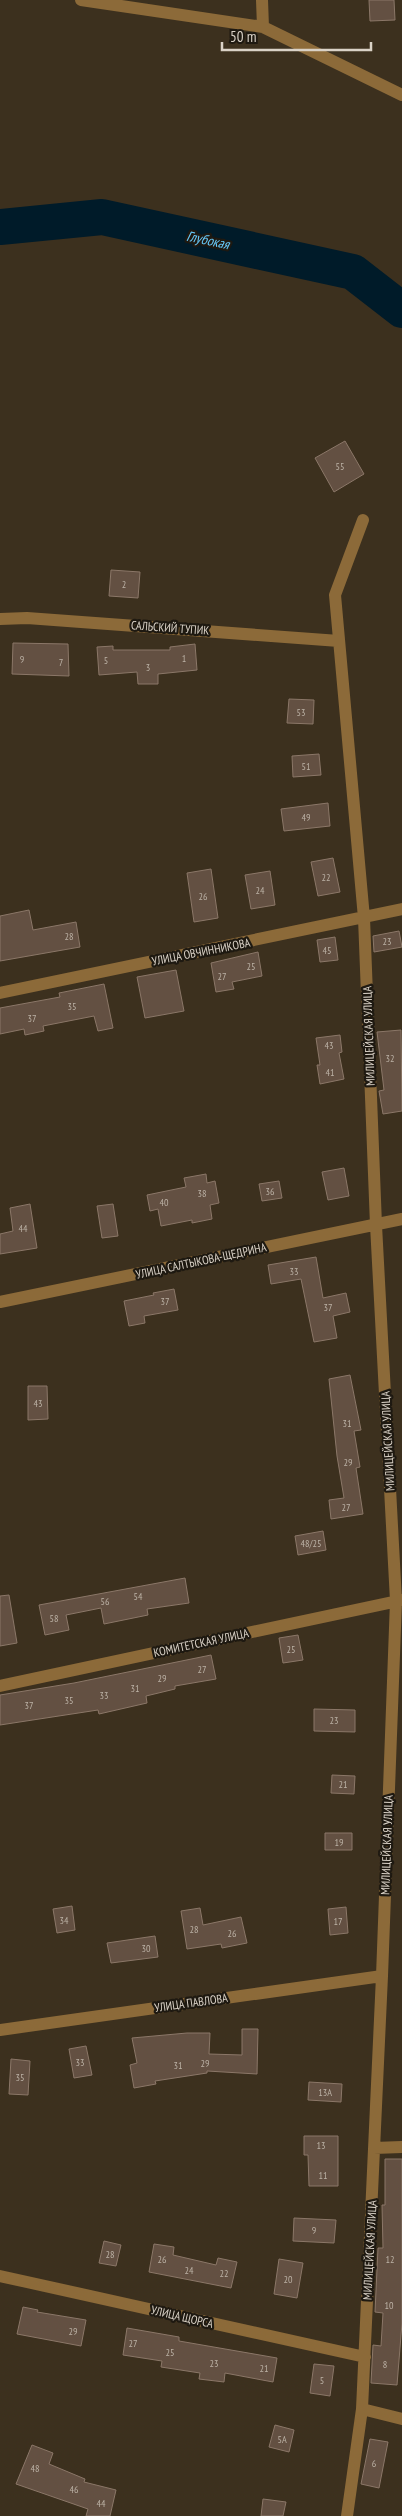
<svg xmlns="http://www.w3.org/2000/svg" width="402" height="2516" viewBox="0 0 402 2516" font-family="'PT Sans Narrow',sans-serif">
	<style>
		.lines { fill: none; stroke-linecap: round; stroke-linejoin: round }
		.river { stroke: #001b29; stroke-width: 36 }
		.building { fill: #635042; stroke: #8b7768 }
		.minor { stroke: #8c6a39; stroke-width: 12 }
		.labels { text-anchor: middle; stroke-width: 4.5; stroke-linejoin: round; paint-order: stroke }
		.number-label { font-size: 10px; fill: #bcb2a6 }
		.street-label { font-size: 12px; fill: #dad2c7; stroke: #1e1911 }
		.water-label { font-size: 14px; font-style: italic; fill: #67cbfc; stroke: #1e1911 }
	</style>
	<rect width="100%" height="100%" fill="#3c301e"/>
	<g class="lines">
		<path class="river" d="M0,227L102,217L353,272L402,310"/>
	</g>
	<path class="building" d="M369,0H394L395,20L370,21Z
		M345,441L364,474L334,492L315,458Z
		M111,570L140,572L138,598L109,596Z
		M13,643L68,644L69,676L12,674Z
		M195,644L197,670L158,674V684H138L137,672L99,675L97,647L113,646V650H170V647Z
		M289,699L314,700L313,724L287,723Z
		M319,754L321,775L293,777L292,756Z
		M328,803L330,826L284,831L281,809Z
		M333,858L340,892L318,896L311,862Z
		M211,869L218,918L194,922L187,873Z
		M270,871L275,905L251,909L245,875Z
		M29,910L33,930L76,922L80,947L0,961V916Z
		M399,931L402,947L374,952L373,936Z
		M335,937L338,960L320,962L317,940Z
		M258,952L262,976L232,982L234,989L216,992L211,963Z
		M176,970L184,1011L145,1018L137,977Z
		M104,984L113,1028L98,1031L94,1016L43,1026L44,1031L25,1035L24,1029L0,1034V1008L60,997L59,993Z
		M401,1030L402,1111L383,1114L379,1091L384,1090L377,1032Z
		M340,1035L342,1052L339,1053L344,1079L320,1084L317,1065H320L316,1038Z
		M344,1168L349,1196L328,1200L322,1172Z
		M206,1174L207,1183L215,1181L219,1203L210,1205L212,1219L192,1223V1220L161,1226L158,1209L150,1211L147,1195L186,1187L184,1178Z
		M279,1181L282,1198L262,1201L259,1184Z
		M30,1204L37,1248L0,1254V1234L13,1231L10,1208Z
		M113,1204L118,1236L102,1238L97,1206Z
		M316,1257L323,1298L346,1293L350,1312L333,1316L337,1338L314,1342L301,1279L271,1284L268,1265Z
		M174,1289L178,1310L144,1316L145,1323L129,1326L124,1301L154,1295L153,1293Z
		M350,1375L361,1430L354,1431L360,1467L356,1468L363,1514L331,1519L329,1500L344,1498L337,1456L329,1379Z
		M28,1386H47L48,1419L28,1420Z
		M323,1531L326,1550L298,1555L295,1536Z
		M185,1578L189,1603L147,1609L148,1615L104,1624L101,1608L66,1615L69,1630L45,1635L39,1605Z
		M9,1595L17,1643L0,1646V1596Z
		M298,1635L303,1660L283,1663L279,1638Z
		M211,1655L216,1679L175,1686V1689L146,1696L147,1703L99,1714L98,1710L0,1725V1695L74,1683Z
		M314,1709L355,1710V1732L314,1731Z
		M332,1775L355,1776L354,1794L331,1793Z
		M325,1833H352V1850H325Z
		M72,1906L75,1930L57,1933L53,1909Z
		M346,1907L348,1933L330,1935L328,1909Z
		M200,1908L203,1925L241,1917L247,1943L222,1948L221,1944L187,1949L181,1911Z
		M155,1936L158,1957L111,1963L107,1943Z
		M242,2029H258L257,2074L207,2071V2073L155,2081L156,2084L134,2088L130,2065L137,2063L132,2038L187,2033H210L209,2054L242,2055Z
		M86,2046L92,2075L74,2078L69,2049Z
		M11,2059L30,2061L28,2095L9,2094Z
		M309,2082L342,2084L341,2102L308,2100Z
		M304,2136H338V2186H309L308,2155H304Z
		M385,2159H402V2323L397,2385L371,2383L373,2345L381,2346L383,2313L375,2312L378,2248H383L382,2205H385Z
		M294,2218L336,2220L334,2243L293,2241Z
		M104,2241L121,2245L116,2266L99,2263Z
		M154,2244L174,2247L173,2255L216,2265L218,2258L237,2262L231,2288L149,2272Z
		M279,2259L303,2263L297,2298L274,2294Z
		M23,2307L38,2310L37,2312L86,2320L81,2346L17,2334Z
		M127,2328L179,2337V2341L277,2358L273,2382L225,2373L224,2382L199,2379L200,2373L161,2367L162,2361L123,2355Z
		M314,2364L334,2366L330,2396L310,2393Z
		M275,2425L294,2430L289,2452L269,2447Z
		M370,2439L388,2442L379,2488L361,2484Z
		M32,2445L53,2453L49,2464L85,2479L84,2482L116,2490L110,2516H86L88,2509L16,2484Z
		M263,2499L286,2502L283,2516H261Z"/>
	<g class="lines">
		<path class="minor" d="M81,0L263,27L402,95
			M262,0L263,27
			M0,619L27,618L339,641
			M0,993L402,909
			M0,1302L402,1219
			M0,1686L402,1600
			M0,2030L382,1976
			M374,2148L402,2147
			M0,2276L365,2357
			M362,2409L402,2419
			M347,2516L362,2409L382,1976L396,1601L376,1225L364,918L335,595L363,520"/>
	</g>
	<g class="labels">
		<g class="number-label">
			<text x="340" y="470">55</text>
			<text x="124" y="588">2</text>
			<text x="184" y="662">1</text>
			<text x="22" y="663">9</text>
			<text x="106" y="664">5</text>
			<text x="61" y="666">7</text>
			<text x="148" y="671">3</text>
			<text x="301" y="716">53</text>
			<text x="306" y="770">51</text>
			<text x="306" y="821">49</text>
			<text x="326" y="881">22</text>
			<text x="260" y="894">24</text>
			<text x="203" y="900">26</text>
			<text x="69" y="940">28</text>
			<text x="387" y="945">23</text>
			<text x="327" y="954">45</text>
			<text x="251" y="970">25</text>
			<text x="222" y="980">27</text>
			<text x="72" y="1010">35</text>
			<text x="32" y="1022">37</text>
			<text x="329" y="1049">43</text>
			<text x="390" y="1062">32</text>
			<text x="330" y="1076">41</text>
			<text x="270" y="1195">36</text>
			<text x="202" y="1197">38</text>
			<text x="164" y="1206">40</text>
			<text x="23" y="1232">44</text>
			<text x="294" y="1275">33</text>
			<text x="165" y="1305">37</text>
			<text x="328" y="1311">37</text>
			<text x="38" y="1407">43</text>
			<text x="347" y="1427">31</text>
			<text x="348" y="1466">29</text>
			<text x="346" y="1511">27</text>
			<text x="311" y="1547">48/25</text>
			<text x="138" y="1600">54</text>
			<text x="105" y="1605">56</text>
			<text x="54" y="1622">58</text>
			<text x="291" y="1653">25</text>
			<text x="202" y="1673">27</text>
			<text x="162" y="1682">29</text>
			<text x="135" y="1692">31</text>
			<text x="104" y="1699">33</text>
			<text x="69" y="1704">35</text>
			<text x="29" y="1709">37</text>
			<text x="334" y="1724">23</text>
			<text x="343" y="1788">21</text>
			<text x="339" y="1846">19</text>
			<text x="64" y="1924">34</text>
			<text x="338" y="1925">17</text>
			<text x="194" y="1933">28</text>
			<text x="232" y="1937">26</text>
			<text x="146" y="1952">30</text>
			<text x="80" y="2066">33</text>
			<text x="205" y="2067">29</text>
			<text x="178" y="2069">31</text>
			<text x="20" y="2081">35</text>
			<text x="325" y="2096">13А</text>
			<text x="321" y="2149">13</text>
			<text x="323" y="2179">11</text>
			<text x="314" y="2234">9</text>
			<text x="110" y="2258">28</text>
			<text x="162" y="2263">26</text>
			<text x="390" y="2263">12</text>
			<text x="189" y="2274">24</text>
			<text x="224" y="2277">22</text>
			<text x="288" y="2283">20</text>
			<text x="389" y="2309">10</text>
			<text x="73" y="2335">29</text>
			<text x="133" y="2347">27</text>
			<text x="170" y="2356">25</text>
			<text x="214" y="2367">23</text>
			<text x="385" y="2368">8</text>
			<text x="264" y="2372">21</text>
			<text x="322" y="2384">5</text>
			<text x="282" y="2443">5А</text>
			<text x="374" y="2467">6</text>
			<text x="35" y="2472">48</text>
			<text x="74" y="2493">46</text>
			<text x="101" y="2507">44</text>
		</g>
		<g class="street-label">
			<text transform="translate(170 628) rotate(4)" y="4">САЛЬСКИЙ ТУПИК</text>
			<text transform="translate(201 952) rotate(-11)" y="4">УЛИЦА ОВЧИННИКОВА</text>
			<text transform="translate(369 1036) rotate(-92)" y="4">МИЛИЦЕЙСКАЯ УЛИЦА</text>
			<text transform="translate(201 1261) rotate(-12)" y="4">УЛИЦА САЛТЫКОВА-ЩЕДРИНА</text>
			<text transform="translate(388 1441) rotate(-93)" y="4">МИЛИЦЕЙСКАЯ УЛИЦА</text>
			<text transform="translate(201 1643) rotate(-12)" y="4">КОМИТЕТСКАЯ УЛИЦА</text>
			<text transform="translate(387 1845) rotate(-88)" y="4">МИЛИЦЕЙСКАЯ УЛИЦА</text>
			<text transform="translate(191 2003) rotate(-8)" y="4">УЛИЦА ПАВЛОВА</text>
			<text transform="translate(370 2250) rotate(-87)" y="4">МИЛИЦЕЙСКАЯ УЛИЦА</text>
			<text transform="translate(182 2317) rotate(13)" y="4">УЛИЦА ЩОРСА</text>
		</g>
		<g class="water-label">
			<text transform="translate(208 240) rotate(12)" y="5">Глубокая</text>
		</g>
	</g>
	<path d="M222 42v8h149v-8" fill="none" stroke="#dad2c7" stroke-width="2.5"/>
	<text x="230" y="42" font-size="15" fill="#dad2c7" stroke="#1e1911" stroke-width="4" paint-order="stroke">50 m</text>
</svg>
